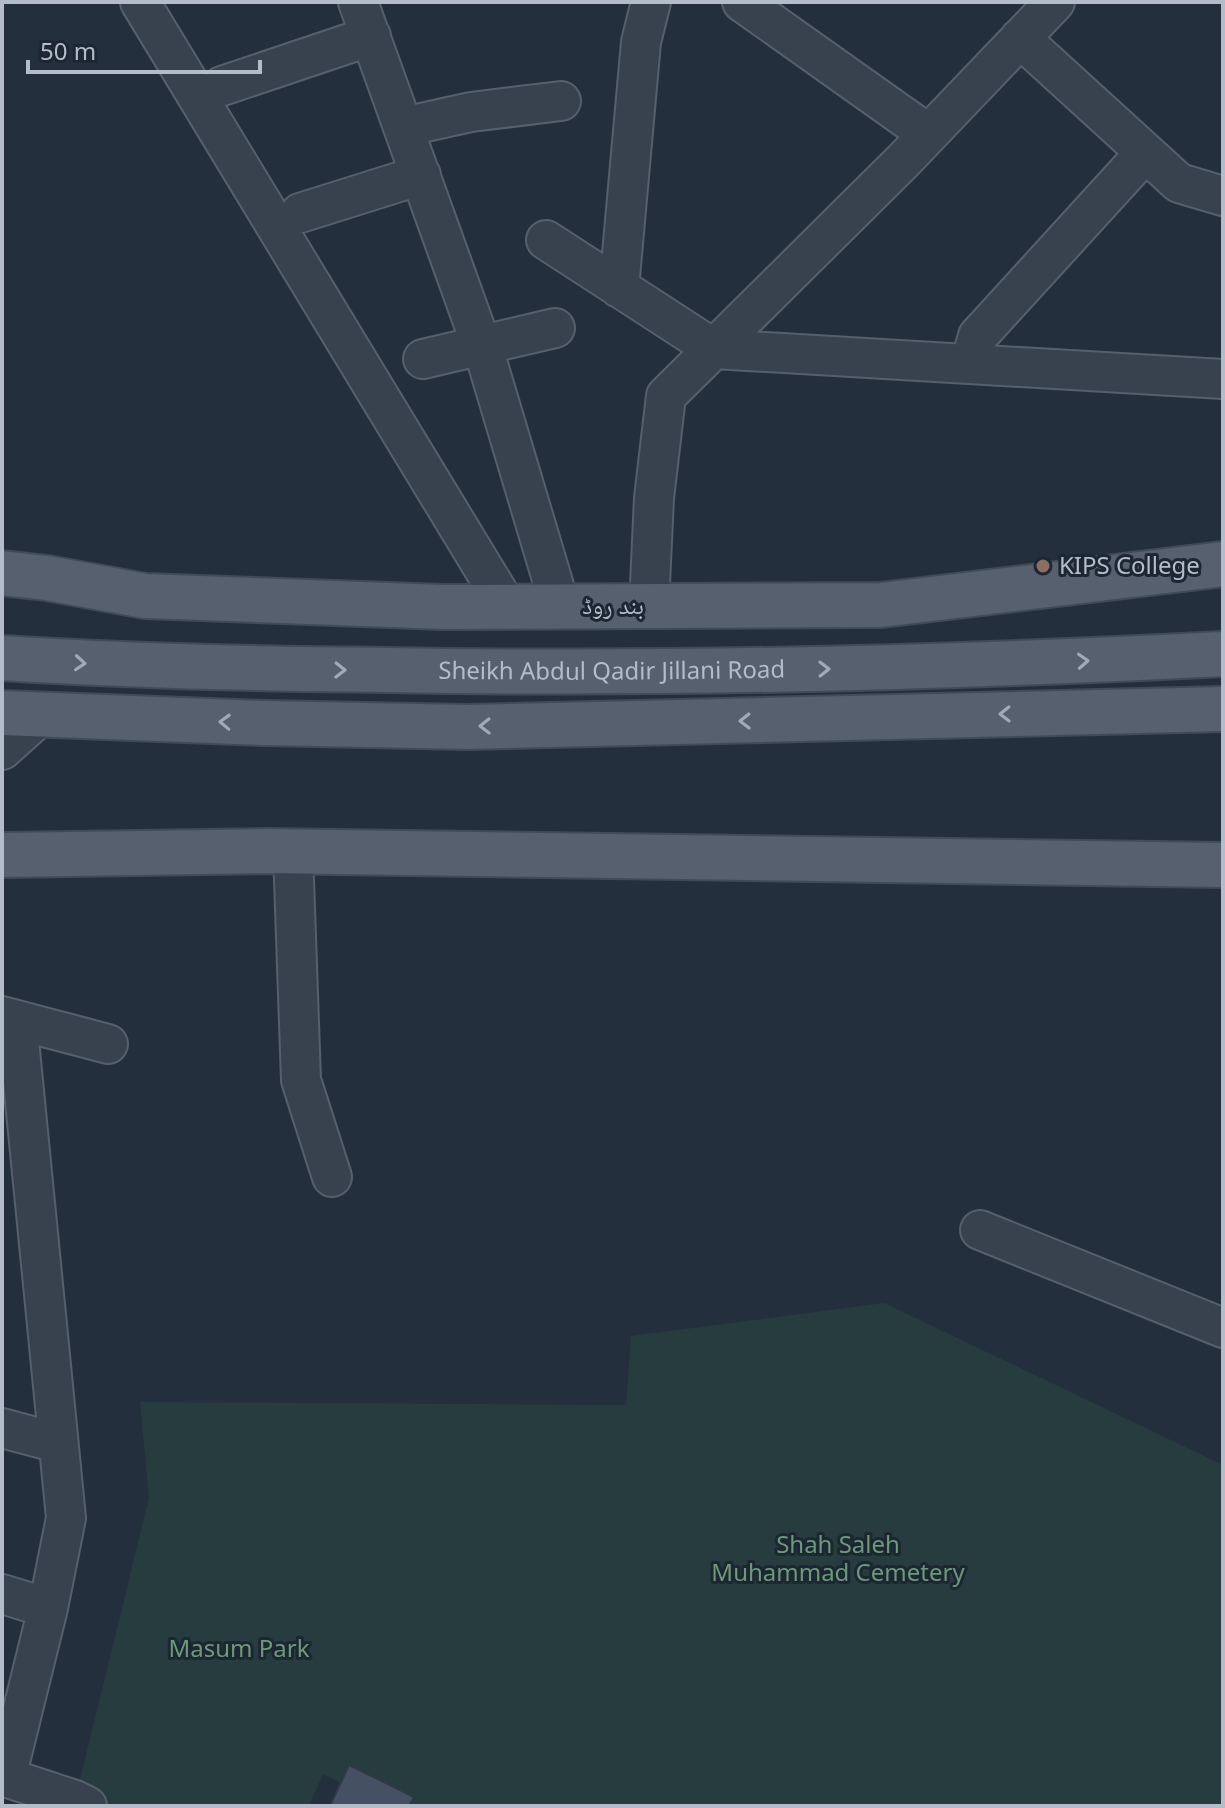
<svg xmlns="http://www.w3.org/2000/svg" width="1225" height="1808" viewBox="0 0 1225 1808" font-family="'Noto Sans','Noto Naskh Arabic',sans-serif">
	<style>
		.green { fill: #263c3f }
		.building { fill: #455162; stroke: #303945; stroke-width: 2 }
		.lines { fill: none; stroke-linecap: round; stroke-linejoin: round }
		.minor-casing { stroke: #565f6c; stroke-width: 42 }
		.major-casing { stroke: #414a57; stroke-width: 48 }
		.minor { stroke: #38414e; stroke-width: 38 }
		.major { stroke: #56606e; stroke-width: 44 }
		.oneway { stroke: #a1aab7 }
		.education-dot { fill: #8d6e63; stroke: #1d2633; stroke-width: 3 }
		.labels { text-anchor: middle; stroke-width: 6; stroke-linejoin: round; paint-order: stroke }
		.poi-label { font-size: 24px; fill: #b4bcc9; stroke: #1d2633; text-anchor: start }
		.street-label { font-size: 24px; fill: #b4bcc9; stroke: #1d2633 }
		.park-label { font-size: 24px; fill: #6b9a76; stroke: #1d2633 }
	</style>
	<rect width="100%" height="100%" fill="#242f3e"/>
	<path class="green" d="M884,1303L1223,1465V1806H388L323,1774L309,1806H87L75,1800L149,1498L140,1402L626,1405L631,1336Z"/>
	<path class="building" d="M349,1765L414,1797L409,1806H330Z"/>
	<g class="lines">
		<defs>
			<path id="minor" d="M140,2L507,607
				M358,2L486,358L560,606
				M742,2L928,134
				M1020,38L1179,183L1223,196
				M222,86L371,36
				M403,127L471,112L561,101
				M300,213L421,175
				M546,240L714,349L1223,379
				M619,288L641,42L651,2
				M423,359L555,328
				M970,364L978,336L1145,153
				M649,606L654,498L666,396L903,161L1055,2
				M2,750L41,715
				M293,851L301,1080L332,1177
				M2,1016L108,1044
				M980,1230L1223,1328
				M2,1428L58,1443
				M2,1594L48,1608L66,1518L17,1020
				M2,1776L75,1800L87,1806
				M6,1778L48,1608"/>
			<g id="major">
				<path d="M2,573L47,578L145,596L443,607L881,605L1223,564"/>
				<path id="s1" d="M2,658C131,666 259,669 388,670C667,675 945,668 1223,654"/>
				<path d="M2,713L264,723L468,727L1223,709"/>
				<path d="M2,855L266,851L1223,865"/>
			</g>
		</defs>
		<use href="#minor" class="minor-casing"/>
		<use href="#major" class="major-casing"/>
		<use href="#minor" class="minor"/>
		<use href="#major" class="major"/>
	</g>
	<defs><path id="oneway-chevron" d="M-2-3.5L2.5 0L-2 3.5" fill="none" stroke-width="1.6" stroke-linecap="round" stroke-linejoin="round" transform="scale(2)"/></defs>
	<g class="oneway">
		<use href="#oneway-chevron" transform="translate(1083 661) rotate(-3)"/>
		<use href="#oneway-chevron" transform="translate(80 663) rotate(4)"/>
		<use href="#oneway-chevron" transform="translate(824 669) rotate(-1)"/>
		<use href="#oneway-chevron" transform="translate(340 670) rotate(1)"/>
		<use href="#oneway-chevron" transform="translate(1005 714) rotate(179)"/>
		<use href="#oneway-chevron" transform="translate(745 721) rotate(179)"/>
		<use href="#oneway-chevron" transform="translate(225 722) rotate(-178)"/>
		<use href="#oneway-chevron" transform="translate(485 726) rotate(179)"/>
	</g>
	<circle class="education-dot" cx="1043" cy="566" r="8"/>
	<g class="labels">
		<g class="poi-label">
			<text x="1059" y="574">KIPS College</text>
		</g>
		<g class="street-label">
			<text x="613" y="614">بند روڈ</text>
			<text dy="8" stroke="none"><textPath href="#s1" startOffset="610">Sheikh Abdul Qadir Jillani Road</textPath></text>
		</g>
		<g class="park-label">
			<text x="838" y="1553">Shah Saleh<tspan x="838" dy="28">Muhammad Cemetery</tspan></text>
			<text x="239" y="1657">Masum Park</text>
		</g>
	</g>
	<rect width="1225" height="1808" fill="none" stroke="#b4bcc9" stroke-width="8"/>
	<path d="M28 60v12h232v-12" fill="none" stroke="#b4bcc9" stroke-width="4"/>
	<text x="40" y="60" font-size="24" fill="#b4bcc9" stroke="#1d2633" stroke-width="6" paint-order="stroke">50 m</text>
</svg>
